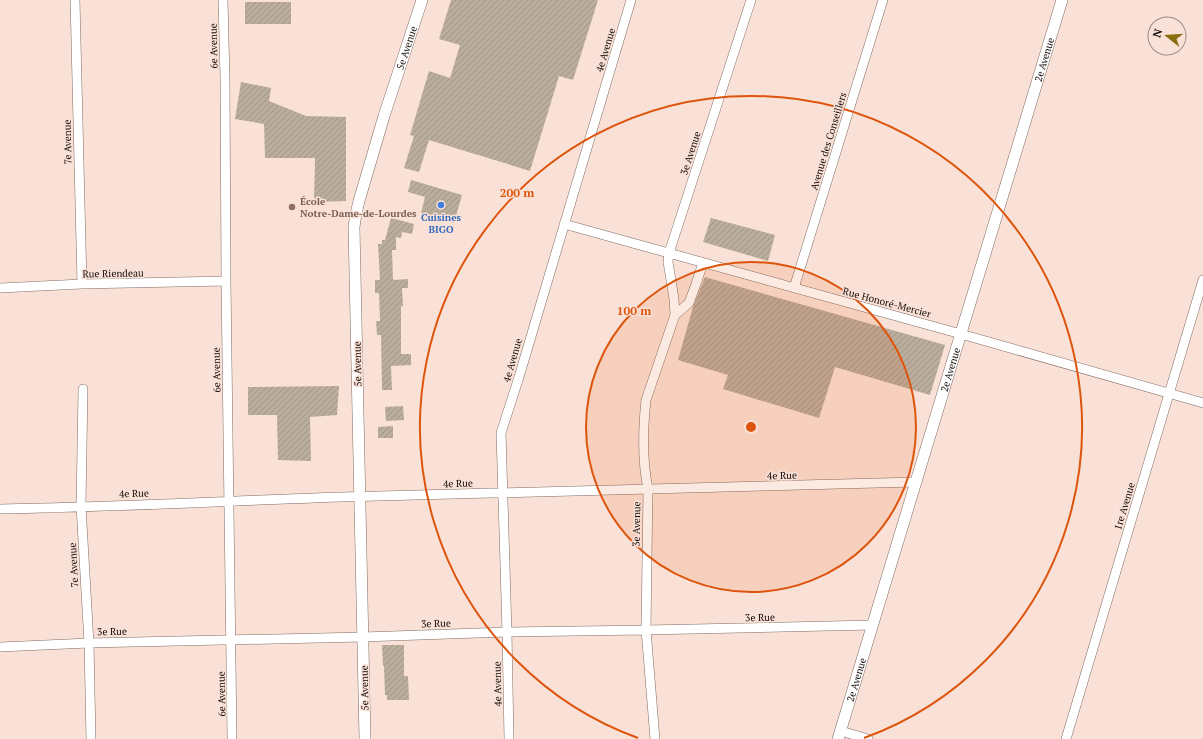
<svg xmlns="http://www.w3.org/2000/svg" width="1203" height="739" viewBox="0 0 1203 739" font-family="'PT Serif',serif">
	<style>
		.building { fill: url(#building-hatch) }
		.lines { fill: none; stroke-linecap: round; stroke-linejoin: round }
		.minor-casing { stroke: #816c63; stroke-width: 10 }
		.tertiary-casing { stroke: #816c63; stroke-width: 12 }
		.minor { stroke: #fff; stroke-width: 9 }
		.tertiary { stroke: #fff; stroke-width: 11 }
		.ring { fill: none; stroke: #dd550c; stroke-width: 2 }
		.shop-dot { fill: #3f7fe0; stroke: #fae1d7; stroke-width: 1.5 }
		.education-dot { fill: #8d6e63; stroke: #fae1d7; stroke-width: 1.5 }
		.labels { text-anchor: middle; stroke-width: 3; stroke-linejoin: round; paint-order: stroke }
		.street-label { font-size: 10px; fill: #150d0a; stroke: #fae1d7 }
		.education-label { font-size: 10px; font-weight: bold; fill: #785e54; stroke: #fae1d7; text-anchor: start }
		.shop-label { font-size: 10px; font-weight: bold; fill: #366cbe; stroke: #fae1d7 }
		.centre { fill: #dd550c; stroke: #fae1d7; stroke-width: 2 }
		.ring-label { font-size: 12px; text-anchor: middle; font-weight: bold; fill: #dd550c; stroke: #fae1d7; stroke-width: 3; stroke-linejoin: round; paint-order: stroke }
	</style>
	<defs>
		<pattern id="building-hatch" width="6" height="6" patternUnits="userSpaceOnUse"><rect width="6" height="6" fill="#bbad9b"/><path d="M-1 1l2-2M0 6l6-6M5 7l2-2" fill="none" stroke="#a09484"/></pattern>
	</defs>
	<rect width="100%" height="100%" fill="#fae1d7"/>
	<path class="building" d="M451,0H598L573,80L559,76L530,171L429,140L419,172L404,168L414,136L410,135L429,71L450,78L460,45L439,39Z
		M245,2H291V24H245Z
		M241,82L271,88L269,101L306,116L346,117V201L314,202L315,158H265L264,124L235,119Z
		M411,180L462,195L454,223L421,213L425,197L408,192Z
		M391,218L414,224L412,234L402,232L401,238L396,237V250H392L393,280L408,279V288H402L403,306H401V354H411V365L391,366L392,390H382L381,335H377L376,321H380L379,293H375V280H380L378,244H382V240H385Z
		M711,218L775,235L768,261L703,242Z
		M705,277L945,345L930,395L835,367L819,418L723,389L728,375L678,360L693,307Z
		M339,386L337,415L310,417L311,461L278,460L277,415H248V387Z
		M403,406L404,420L386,421L385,407Z
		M393,426V438H378V427Z
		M382,645H404V676H408L409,700H387V695H385L384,666H383Z"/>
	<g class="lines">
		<defs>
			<path id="minor" d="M75,0L82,284
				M223,0L225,78L226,281L232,739
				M564,224L961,334L1203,403
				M0,288L82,284L226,281
				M794,288L883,0
				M675,315L689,303L696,284L703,263
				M83,389L81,506L89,643L91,739
				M0,509C114,507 227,501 341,497C532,491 724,487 916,482
				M0,647L89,643L363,637L507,632L646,630L873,625
				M841,731L868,739
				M509,739L507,632L501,433L519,377L631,0
				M655,739L646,630L648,489C642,460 643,428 646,400L675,315L674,299L668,262L669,253L751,0
				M1066,739L1203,280"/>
			<g id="tertiary">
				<path id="s1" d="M365,739L354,227L356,214L359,201L384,116L422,0"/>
				<path id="s2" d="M838,739L1062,0"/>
			</g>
		</defs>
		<use href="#minor" class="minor-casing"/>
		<use href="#tertiary" class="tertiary-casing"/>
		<use href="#minor" class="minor"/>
		<use href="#tertiary" class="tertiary"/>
	</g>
	<circle cx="751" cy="427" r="165" fill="#dd550c" fill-opacity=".12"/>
	<g class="ring">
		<circle cx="751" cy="427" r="165"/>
		<path d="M638 738A331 331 0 1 1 864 738"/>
	</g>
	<circle class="shop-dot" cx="441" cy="205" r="4"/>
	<circle class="education-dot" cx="292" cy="207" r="4"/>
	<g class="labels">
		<g class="street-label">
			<text transform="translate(213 46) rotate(-91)" y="4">6e Avenue</text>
			<text dy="4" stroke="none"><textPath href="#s1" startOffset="699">5e Avenue</textPath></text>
			<text transform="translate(605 50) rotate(-73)" y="4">4e Avenue</text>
			<text dy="4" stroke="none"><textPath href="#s2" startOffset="710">2e Avenue</textPath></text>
			<text transform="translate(828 141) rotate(-73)" y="4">Avenue des Conseillers</text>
			<text transform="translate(67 142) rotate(-91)" y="4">7e Avenue</text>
			<text transform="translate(690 153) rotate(-72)" y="4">3e Avenue</text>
			<text transform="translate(113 273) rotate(-1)" y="4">Rue Riendeau</text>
			<text transform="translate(887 302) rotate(15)" y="4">Rue Honoré-Mercier</text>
			<text transform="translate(512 360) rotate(-74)" y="4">4e Avenue</text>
			<text transform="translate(357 364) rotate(-91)" y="4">5e Avenue</text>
			<text transform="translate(216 370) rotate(-91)" y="4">6e Avenue</text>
			<text dy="4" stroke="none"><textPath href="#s2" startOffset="386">2e Avenue</textPath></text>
			<text transform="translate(782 475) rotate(-1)" y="4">4e Rue</text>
			<text transform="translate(458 483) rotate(-2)" y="4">4e Rue</text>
			<text transform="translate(134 493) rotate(-2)" y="4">4e Rue</text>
			<text transform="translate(1124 506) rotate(-73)" y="4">1re Avenue</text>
			<text transform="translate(636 524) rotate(-89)" y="4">3e Avenue</text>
			<text transform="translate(73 565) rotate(-93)" y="4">7e Avenue</text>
			<text transform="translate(760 617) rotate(-1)" y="4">3e Rue</text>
			<text transform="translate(436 623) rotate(-2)" y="4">3e Rue</text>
			<text transform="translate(112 631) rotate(-1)" y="4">3e Rue</text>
			<text dy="4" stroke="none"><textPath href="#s2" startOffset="62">2e Avenue</textPath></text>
			<text transform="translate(497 684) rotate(-91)" y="4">4e Avenue</text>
			<text transform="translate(364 688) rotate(-91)" y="4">5e Avenue</text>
			<text transform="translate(221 694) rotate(-91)" y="4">6e Avenue</text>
		</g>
		<g class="education-label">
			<text x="300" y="205">École<tspan x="300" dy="12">Notre-Dame-de-Lourdes</tspan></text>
		</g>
		<g class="shop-label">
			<text x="441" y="221">Cuisines<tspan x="441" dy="12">BIGO</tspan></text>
		</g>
	</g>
	<circle cx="751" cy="427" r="6" class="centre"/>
	<g class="ring-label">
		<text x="517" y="197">200 m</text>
		<text x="634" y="315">100 m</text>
	</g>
	<g transform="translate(1167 36) rotate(287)"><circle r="19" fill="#fae1d7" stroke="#9e8c85"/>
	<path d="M0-3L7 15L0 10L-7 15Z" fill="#8b6e10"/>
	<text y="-6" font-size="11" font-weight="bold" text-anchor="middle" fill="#150d0a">N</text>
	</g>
</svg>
